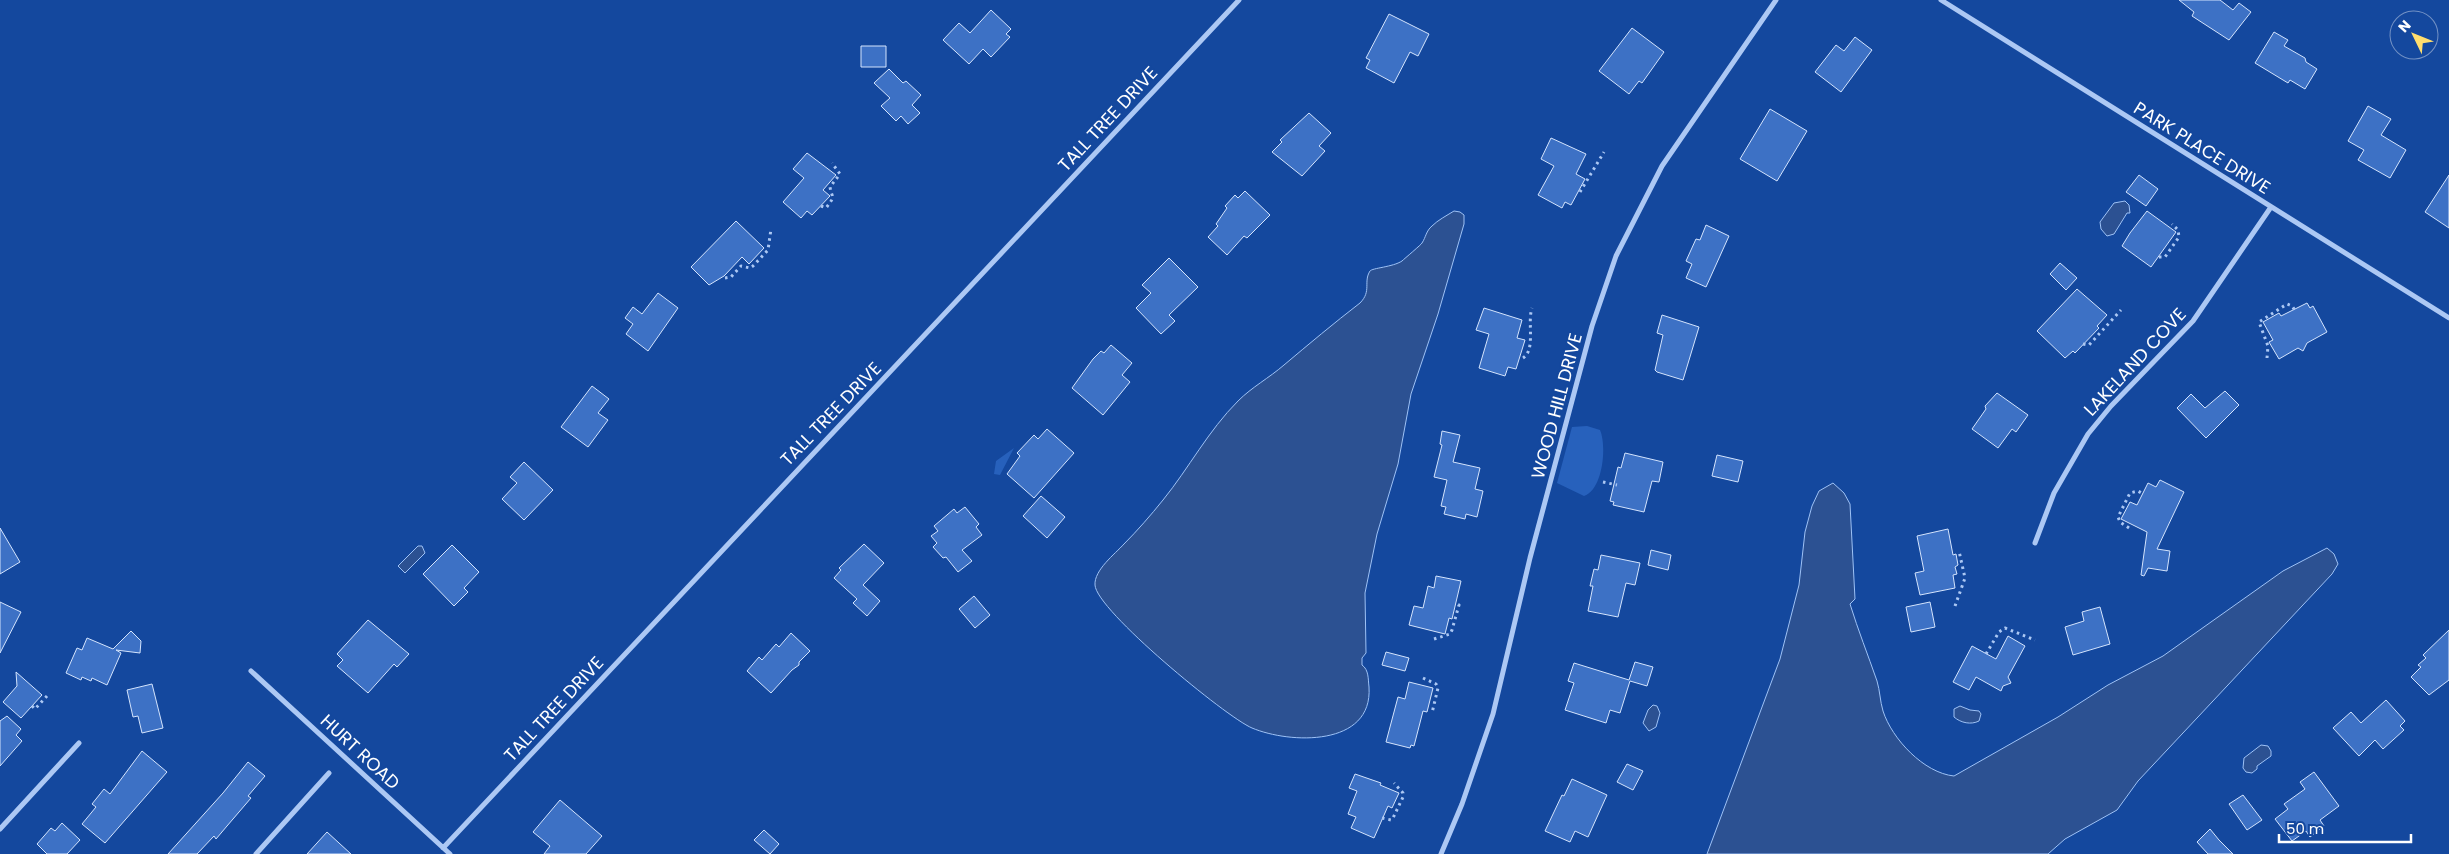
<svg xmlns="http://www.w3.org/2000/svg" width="2449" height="854" viewBox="0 0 2449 854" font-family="Poppins,sans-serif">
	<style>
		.green { fill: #2761bc }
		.water { fill: #2c5192; stroke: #9ec2f6 }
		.building { fill: #3d71c5; stroke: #d4e4fd }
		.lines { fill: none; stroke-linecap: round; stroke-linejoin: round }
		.path { stroke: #acc8f4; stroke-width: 3; stroke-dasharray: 2.5 4; stroke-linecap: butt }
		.street { stroke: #acc8f4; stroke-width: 5 }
		.labels { text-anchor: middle; stroke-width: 4; stroke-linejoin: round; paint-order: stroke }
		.street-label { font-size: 18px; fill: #fff; stroke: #14489e }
	</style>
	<rect width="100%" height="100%" fill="#14489e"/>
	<path class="green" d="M1587,426L1600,430C1607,446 1603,490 1584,496L1557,483L1572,427Z
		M1014,448L1000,475L994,474L996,461Z"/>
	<path class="water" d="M2125,201L2129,205L2130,213H2127L2114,234L2107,236L2101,229L2100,222L2114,203Z
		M1454,211L1460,212L1464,215V224L1438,314L1411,394L1398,464L1377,534L1365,593L1366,653L1362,658V665C1369,670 1368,679 1369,687C1373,747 1290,744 1252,728C1226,717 1096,610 1095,585C1094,570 1115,554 1124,544C1137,531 1151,515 1163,500C1189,468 1208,431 1238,401C1252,387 1269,378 1284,365C1309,344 1334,323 1360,303C1372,291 1363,282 1370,271C1372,268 1393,267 1402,261C1404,259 1422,244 1422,243C1426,237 1426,231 1432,226C1438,220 1446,216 1454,211Z
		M1833,483L1844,493L1850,504L1855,599L1850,604C1858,630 1868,655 1877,681C1880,691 1880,701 1883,711C1892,739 1924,773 1954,776L2058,717L2108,685L2163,656L2283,571L2327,548L2334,554L2338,564L2332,574L2138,781L2117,810L2065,839L2048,854H1707L1780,659L1799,585L1805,532L1812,506L1819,491Z
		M418,546H422L425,553L405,573L398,566Z
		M1653,705L1657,706L1660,713L1656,727L1649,731L1643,723L1648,710Z
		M1960,706L1970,710L1979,711L1981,714L1979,721C1971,725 1961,723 1954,717V709Z
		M2261,745L2268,746L2271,751V756L2257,766V769L2252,773L2246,772L2243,768L2244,758Z"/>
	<path class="building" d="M2179,0H2220L2233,10L2239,3L2251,12L2229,40L2192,16L2194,12Z
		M991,10L1011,29L1006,34L1010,37L991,57L983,49L969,64L943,40L959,23L970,33Z
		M1389,14L1429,34L1418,56L1410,52L1394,83L1366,68L1370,60L1366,58Z
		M1632,28L1664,52L1642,83L1639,81L1629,94L1599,71Z
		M2274,32L2288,40L2284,46L2305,58L2306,62L2317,69L2305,89L2290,80L2288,83L2255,63Z
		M1855,37L1872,50L1841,92L1815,72L1836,45L1844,51Z
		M861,46H886V67H861Z
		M889,69L903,83L906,81L921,95L912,105L920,113L908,124L901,116L896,121L881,106L890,98L874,83Z
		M2368,106L2391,119L2381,135L2406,150L2390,178L2358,160L2364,150L2348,141Z
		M1770,109L1807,131L1777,181L1740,159Z
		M1309,113L1331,133L1319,146L1325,151L1302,176L1272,152L1282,142L1280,140Z
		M1551,138L1586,154L1576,174L1585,179L1571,205L1565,202L1562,208L1538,195L1554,166L1541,159Z
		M807,153L836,175L823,190L830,196L812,215L807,211L801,218L783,202L804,178L793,169Z
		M2139,175L2158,189L2146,206L2126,192Z
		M2449,175V228L2425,212Z
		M1245,191L1270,215L1247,238L1244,236L1227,255L1208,237L1218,226L1216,224L1227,208L1225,206L1235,195L1238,198Z
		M2147,211L2176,232L2151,267L2122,246L2130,233Z
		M736,221L764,248L749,264L742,257L724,276L709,285L691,267Z
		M1706,225L1729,236L1706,287L1686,278L1692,264L1686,261L1696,239L1700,240Z
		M1169,258L1198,287L1169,315L1175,321L1161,334L1136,308L1151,293L1142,285Z
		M2060,263L2077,278L2066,290L2050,274Z
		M2077,289L2107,315L2097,326L2099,328L2075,353L2073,351L2065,358L2037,331Z
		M658,293L678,308L648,351L626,334L633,324L625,318L633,307L642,314Z
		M2307,303L2310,308L2313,306L2327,332L2307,343L2303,351L2298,348L2279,359L2269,342L2273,340L2263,322L2279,313L2281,316Z
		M1484,308L1522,320L1517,338L1525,340L1516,369L1508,367L1505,376L1479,368L1489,334L1476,330Z
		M1662,315L1699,327L1683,380L1657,372L1655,370L1663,335L1657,333Z
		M1111,345L1132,363L1122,375L1130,382L1103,415L1072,388L1093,359L1101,351L1104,353Z
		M592,386L609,399L598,413L608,420L588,447L561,427Z
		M2225,391L2239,405L2206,438L2177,408L2191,394L2205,408Z
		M1997,393L2028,415L2016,432L2012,429L1998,448L1972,429L1986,409L1985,406Z
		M1047,429L1074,453L1034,498L1007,474L1020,456L1017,453L1034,435L1038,439Z
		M1442,431L1460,435L1453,462L1480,468L1475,489L1483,491L1477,517L1466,514L1465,519L1444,514L1446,507L1441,506L1447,480L1434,477L1442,445L1440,444Z
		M1625,453L1663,462L1659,482L1652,481L1644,512L1613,505L1614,502L1610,501L1618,467L1621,468Z
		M1717,455L1743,461L1738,482L1712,476Z
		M524,462L553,490L524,520L502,499L517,483L510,477Z
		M2160,480L2184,492L2157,549L2170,551L2167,571L2148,568L2144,576L2141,575L2147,532L2121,519L2130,502L2137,505L2148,483L2156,487Z
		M1041,496L1065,517L1047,538L1023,516Z
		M965,507L979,524L976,527L982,535L962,550L972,561L958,572L946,557L943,558L933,547L937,543L931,536L938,531L934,526L954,509L957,513Z
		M0,528L20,562L0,574Z
		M1948,529L1953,555L1956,554L1958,565L1955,567L1957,574L1953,575L1955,588L1920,595L1915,573L1924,571L1917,536Z
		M864,544L884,563L863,585L880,601L867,616L853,603L857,599L834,578L841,570L839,568Z
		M452,545L479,572L464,588L468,592L454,606L423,574Z
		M1651,550L1671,555L1668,570L1648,565Z
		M1601,555L1640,563L1635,585L1626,583L1618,617L1588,611L1593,586H1590L1594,569L1598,570Z
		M1436,576L1461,581L1452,619L1449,618L1445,634L1409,625L1414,606L1423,608L1428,586L1434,588Z
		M974,596L990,615L975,628L959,609Z
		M0,602L21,612L0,653Z
		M1930,602L1935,627L1911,632L1906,607Z
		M2100,607L2110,644L2073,655L2065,627L2084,621L2082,612Z
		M368,620L409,654L397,667L394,664L368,693L337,666L343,660L337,654Z
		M2449,630V680L2429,695L2411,677L2421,667L2418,665L2426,658L2423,655Z
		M131,631L141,641L140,653L116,650L121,653L107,685L92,678L91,681L82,677L81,680L66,673L77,648L82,650L87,638L113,649Z
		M791,633L810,651L799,662V665L792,670L771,693L747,671L759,657L762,660L776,644L779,647Z
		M2008,636L2025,646L2008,677L2011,683L2003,686L2001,691L1976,677L1969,690L1953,682L1972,646L1996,659Z
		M1386,652L1409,658L1405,671L1382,665Z
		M1635,662L1653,667L1647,686L1630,681L1620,713L1610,710L1606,723L1565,710L1574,683L1568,681L1574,663L1629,680Z
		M16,672L42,695L21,718L3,702L17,686Z
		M1409,682L1433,688L1427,712L1423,711L1414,746L1411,745L1410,748L1386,742L1398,697L1405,699Z
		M152,684L163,728L142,733L138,716L133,717L127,690Z
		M2386,700L2405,721L2400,726L2404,730L2383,749L2375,740L2359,756L2333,728L2351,712L2361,723Z
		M7,716L21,729L16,735L22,741L0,766V721Z
		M142,751L167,772L105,843L82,824L96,807L92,804L104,789L110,794Z
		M248,762L265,776L248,796L251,798L227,826L216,839L214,836L197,854H168L223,793Z
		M1627,764L1643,771L1633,790L1617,782Z
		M2314,772L2339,806L2320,820L2324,826L2310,837L2306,831L2292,841L2275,819L2288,809L2284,804L2305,789L2300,782Z
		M1355,774L1381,783L1380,785L1399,793L1392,808L1388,806L1374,838L1351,828L1356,817L1348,814L1357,791L1349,788Z
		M1572,779L1607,795L1588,837L1575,831L1570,842L1545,831L1562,795L1564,796Z
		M2243,795L2262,820L2247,830L2229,804Z
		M560,800L602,836L586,854H544L550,846L533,832Z
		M62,823L80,840L67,854H47L37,844L51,828L55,831Z
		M2210,829L2219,840L2233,854H2208L2197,842Z
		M764,830L779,844L770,854L754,840Z
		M327,832L351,854H307Z"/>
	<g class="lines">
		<path class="path" d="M1580,192L1604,152
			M821,206L826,208C836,195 832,199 830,187L840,174L832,163
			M2159,257H2165L2179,237L2178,230L2172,224
			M725,278L731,277L741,266L750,268L753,266L768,250L771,229
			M2083,344L2089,345L2121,310
			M1523,358C1536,350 1527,322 1532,308
			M2267,358L2268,346L2259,322L2287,304L2292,306L2296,312
			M1603,482L1617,485
			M2129,528L2120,522L2118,517L2130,493L2138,491L2143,494
			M1955,606L1965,578L1959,551
			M1434,639L1450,634L1452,630L1459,605H1455
			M1986,654L1999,632L2005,628L2035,640
			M1423,678L1436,684L1438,688L1432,713
			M32,706L35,709L47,696
			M1382,818L1391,820L1393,818L1403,797V793L1394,783"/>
		<path class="street" d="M1941,0L2449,318
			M2035,543L2054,493L2088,434L2111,406L2193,321L2271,207
			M251,671L450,854
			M0,829L79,743
			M443,848L1239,0
			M256,854L329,773
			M1441,854L1462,804L1493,714L1530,558L1592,326L1616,256L1662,166L1776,0"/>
	</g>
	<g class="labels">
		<g class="street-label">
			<text transform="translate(1108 119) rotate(-47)" y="6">TALL TREE DRIVE</text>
			<text transform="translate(2202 148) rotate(32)" y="6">PARK PLACE DRIVE</text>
			<text transform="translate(2135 362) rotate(-47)" y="6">LAKELAND COVE</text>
			<text transform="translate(1557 406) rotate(-75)" y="6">WOOD HILL DRIVE</text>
			<text transform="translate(831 414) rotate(-46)" y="6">TALL TREE DRIVE</text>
			<text transform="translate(554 709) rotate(-47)" y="6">TALL TREE DRIVE</text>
			<text transform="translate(360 752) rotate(43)" y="6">HURT ROAD</text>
		</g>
	</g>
	<g transform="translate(2414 35) rotate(313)"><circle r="24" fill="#14489e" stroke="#7291c5"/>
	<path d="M0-4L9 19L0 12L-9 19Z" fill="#ffde6e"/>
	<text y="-8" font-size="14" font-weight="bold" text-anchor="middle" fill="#ffffff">N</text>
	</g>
	<path d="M2279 834v8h132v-8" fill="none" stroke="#ffffff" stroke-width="2.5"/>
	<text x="2286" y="834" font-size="15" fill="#ffffff" stroke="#14489e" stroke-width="4" paint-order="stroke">50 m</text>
</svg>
